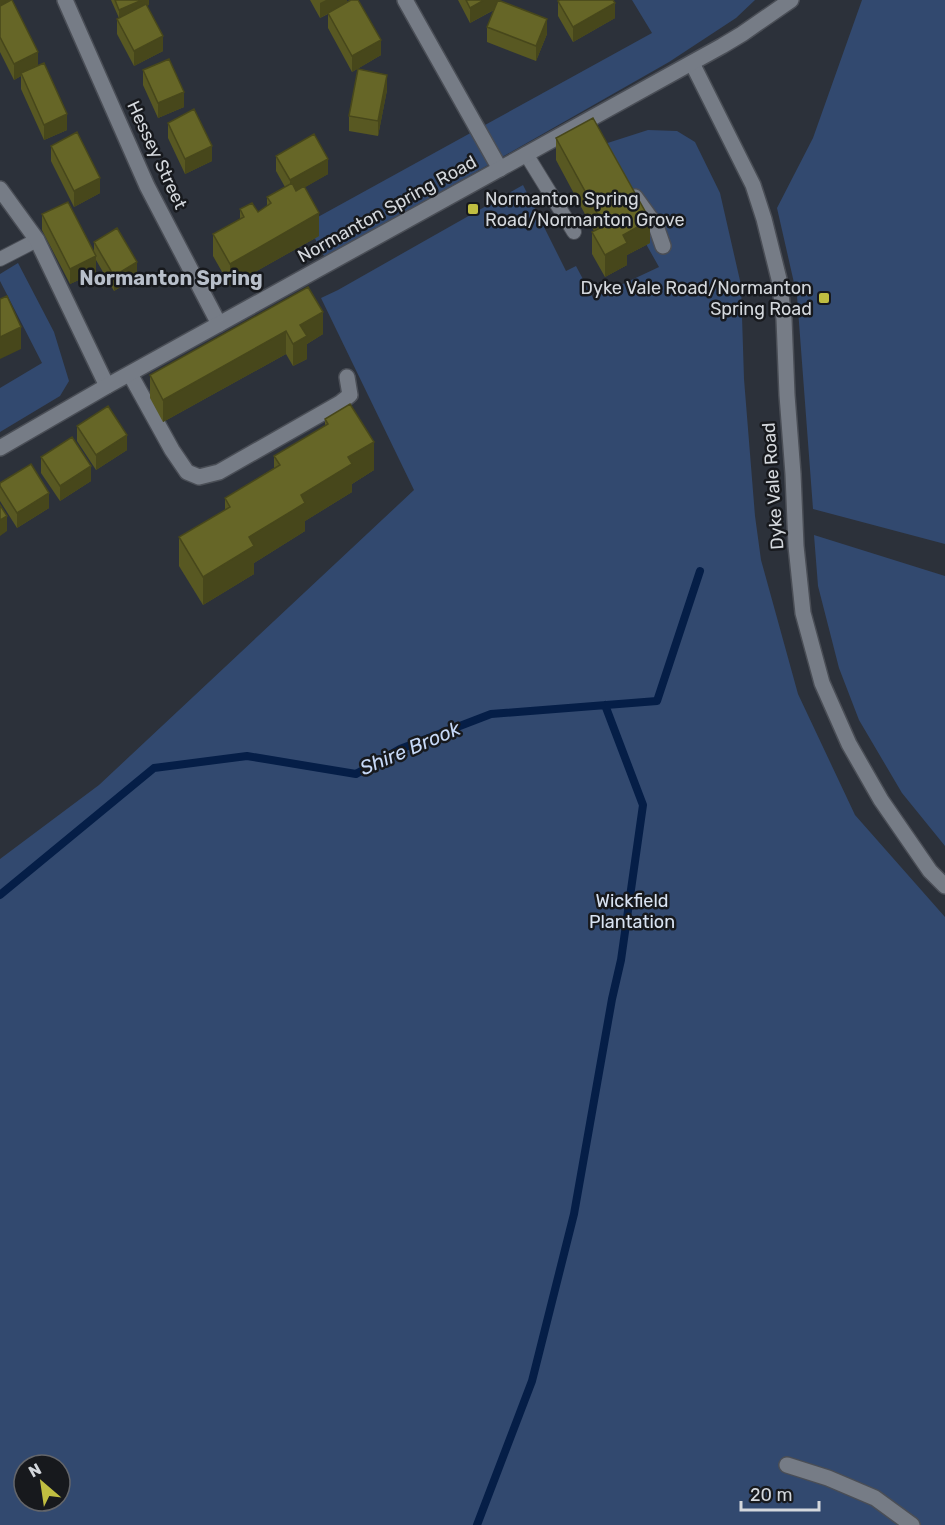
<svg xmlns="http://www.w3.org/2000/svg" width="945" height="1525" viewBox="0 0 945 1525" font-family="Rubik,sans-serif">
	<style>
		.green { fill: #32496f; fill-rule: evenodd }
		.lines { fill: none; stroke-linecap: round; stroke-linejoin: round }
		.stream { stroke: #051e47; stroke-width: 8 }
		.service-casing { stroke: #4a4e56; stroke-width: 16 }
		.minor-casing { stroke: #4a4e56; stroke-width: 18 }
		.secondary-casing { stroke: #4a4e56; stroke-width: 18 }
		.service { stroke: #767c86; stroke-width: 14 }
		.minor { stroke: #767c86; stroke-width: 15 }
		.secondary { stroke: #767c86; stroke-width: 15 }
		.wall { fill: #585822 }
		.shaded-wall { fill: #47471b }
		.building { fill: #666627; stroke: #47471b; stroke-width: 1.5 }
		.poi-dot { fill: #c0be41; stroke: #17191d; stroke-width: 2 }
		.labels { text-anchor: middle; stroke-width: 5; stroke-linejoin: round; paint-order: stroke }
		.street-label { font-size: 18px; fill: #d4d8dd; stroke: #17191d }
		.poi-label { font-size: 18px; fill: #d4d8dd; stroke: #17191d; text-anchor: start }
		.park-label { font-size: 18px; fill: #d9e3f2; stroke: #17191d }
		.neighbourhood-label { font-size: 20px; font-weight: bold; fill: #b8bfca; stroke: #17191d }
		.water-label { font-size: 20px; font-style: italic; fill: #c7d9f7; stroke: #17191d }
	</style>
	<rect width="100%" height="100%" fill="#2c313a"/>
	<path class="green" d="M632,0H755L736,18L669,62L325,258L307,223L652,33Z
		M862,0H945V544L813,509L797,296L777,208L813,138Z
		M648,130L677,131L695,142L720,193L741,285L744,379L755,516L761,560L798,694L855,815L945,917V1525H0V859L99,785L414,490L321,298L338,290L523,185L566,271L576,266L593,298L659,267L592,148ZM24,1465H60V1501H24Z
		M18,263L54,332L69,381L60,396L0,432V388L42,363L0,281V274Z
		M814,535L945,576V846L902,793L859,720L839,668L818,586Z"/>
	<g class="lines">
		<path class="stream" d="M0,895L154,768L247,756L356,774L400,749L491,714L657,701L700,571
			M477,1525L532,1381L574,1214L612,999L621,960L643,805L605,705"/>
		<defs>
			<path id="service" d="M526,154L574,232
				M0,259L37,240"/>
			<path id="minor" d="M65,0L147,186L219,324
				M405,0L500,169
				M692,63L753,185L764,219L779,279L784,319L787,395L793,474L796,546L803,613L822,683L849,744L881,800L930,871L945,886
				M0,189L37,240L107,386
				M635,197L656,226L663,246
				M130,374L172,450L187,472L199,477L219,472L340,403L350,395L347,377
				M787,1465L828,1478L875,1498L912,1525"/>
			<path id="secondary" d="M0,448L107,386L722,46L742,34L791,0"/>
		</defs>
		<use href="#service" class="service-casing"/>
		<use href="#minor" class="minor-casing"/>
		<use href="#secondary" class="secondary-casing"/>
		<use href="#service" class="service"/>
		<use href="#minor" class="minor"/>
		<use href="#secondary" class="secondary"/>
	</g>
	<path class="wall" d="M0,0H13L12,1L38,65L67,130L44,140L21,89V76L14,80L0,52Z
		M111,0H149V5H147L163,51L134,66L117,34V19L119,18Z
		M310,0H347V2L381,55L352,72L328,28V14L320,18Z
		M458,0H497V2L547,34L536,61L487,42V27L494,10L470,23Z
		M558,1L615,18L573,42L558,16Z
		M143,70L184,107L158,118L143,85Z
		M387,90L378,136L349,131V116Z
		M168,123L212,161L185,174L168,138Z
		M556,138L650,243L627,255V265L605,277L592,254V232L594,231L556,160Z
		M51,146L100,193L74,207L51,161Z
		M276,156L328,174L305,187L319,236L230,286L213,256V234L240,219V209L258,212L267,206V197L285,187L276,171Z
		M42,214L94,253V242L137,277L114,291L96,260V272L70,284L42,230Z
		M308,287L323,334L307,344V359L293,366L286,354L163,422L150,398V375Z
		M325,419L374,470L352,484V492L305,521V531L254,563V574L203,605L179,566V537L225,510V498L274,468V456L325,426Z
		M77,426L127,450L96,470L77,441Z
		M41,457L91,481L60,501L41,473Z
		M0,483L49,508L17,528L0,501Z"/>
	<path class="shaded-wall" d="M0,0H13V1L0,7Z
		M142,0H149V5L119,18V10Z
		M326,0H347V3L320,18V3Z
		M484,0H497V8L470,23V8Z
		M615,3V18L573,42V27Z
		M547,19V34L536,61V46Z
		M163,36V51L134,66V51Z
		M381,40V55L352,72V56Z
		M38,52V67L21,73V76L14,80V64Z
		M387,75V90L378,136V121Z
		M184,92V107L158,118V103Z
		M67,114V130L44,140V125Z
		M212,146V161L185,174V159Z
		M328,159V174L290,196V180Z
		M100,178V193L74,207V191Z
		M319,213V236L230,286V264Z
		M650,220V243L627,255V265L605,277V255L623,235Z
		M96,256V272L70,284V269Z
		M137,262V277L114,291V276Z
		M323,312V334L307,344V359L293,366V344L300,325Z
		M21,327V349L0,359V337Z
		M286,331V354L163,422V400Z
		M127,435V450L96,470V455Z
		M374,442V470L352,484V492L305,521V531L254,563V574L203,605V577L249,537L348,457Z
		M91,466V481L60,501V486Z
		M49,493V508L17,528V513Z
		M7,516V531L0,536V520Z"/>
	<path class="building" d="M11,0H12L38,52L14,64L0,37V6Z
		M115,0H142L119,10Z
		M351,0H358L381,40L352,56L328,13Z
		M466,0H484L470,8Z
		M498,0L547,19L536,46L487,27Z
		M560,0H613L615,3L573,27L558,1Z
		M146,4L163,36L134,51L117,19Z
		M169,59L184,92L158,103L143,70Z
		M44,63L67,114L44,125L21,73Z
		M358,69L387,75L378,121L349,116Z
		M194,109L212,146L185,159L168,123Z
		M593,118L650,220L623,235L627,243L605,255L592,232L604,226L556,138Z
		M77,132L100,178L74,191L51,146Z
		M314,134L328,159L290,180L276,156Z
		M292,183L296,191L304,186L319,213L230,264L213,234L244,217L240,209L252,203L258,212L271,203L267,197Z
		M68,202L96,256L70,269L42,214Z
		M117,228L137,262L114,276L94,242Z
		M308,287L323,312L300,325L307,336L293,344L286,331L163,400L150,375Z
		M7,296L21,327L0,337V299Z
		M350,404L374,442L348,457L352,464L301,495L305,503L249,537L254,546L203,577L179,537L230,507L225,498L280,465L274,456L328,424L325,419Z
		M108,406L127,435L96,455L77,426Z
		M72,437L91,466L60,486L41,457Z
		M31,464L49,493L17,513L0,486V483Z
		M0,505L7,516L0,520Z"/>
	<g class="poi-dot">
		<rect x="467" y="203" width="12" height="12" rx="3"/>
		<rect x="818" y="292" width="12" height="12" rx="3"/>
	</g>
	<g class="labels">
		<g class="street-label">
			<text transform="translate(157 155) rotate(65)" y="6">Hessey Street</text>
			<text transform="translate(387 209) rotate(-29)" y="6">Normanton Spring Road</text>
			<text transform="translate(773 486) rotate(-94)" y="6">Dyke Vale Road</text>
		</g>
		<g class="poi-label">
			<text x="485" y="205">Normanton Spring<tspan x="485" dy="21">Road/Normanton Grove</tspan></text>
			<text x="812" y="294" text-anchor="end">Dyke Vale Road/Normanton<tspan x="812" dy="21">Spring Road</tspan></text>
		</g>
		<g class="park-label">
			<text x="632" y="907">Wickfield<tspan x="632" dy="21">Plantation</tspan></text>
		</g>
		<g class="neighbourhood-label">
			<text x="171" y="285">Normanton Spring</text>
		</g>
		<g class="water-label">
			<text transform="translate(410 748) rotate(-23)" y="7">Shire Brook</text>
		</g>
	</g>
	<g transform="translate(42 1483) rotate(331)"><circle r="28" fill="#17191d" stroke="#63656a" stroke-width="1.5"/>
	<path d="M0-4.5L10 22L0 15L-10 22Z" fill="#c0be41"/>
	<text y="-9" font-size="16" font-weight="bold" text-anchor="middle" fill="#d4d8dd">N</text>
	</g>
	<path d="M741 1501v9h78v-9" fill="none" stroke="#d4d8dd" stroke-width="3"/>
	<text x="750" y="1501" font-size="18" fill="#d4d8dd" stroke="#17191d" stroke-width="4.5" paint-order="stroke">20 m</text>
</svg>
